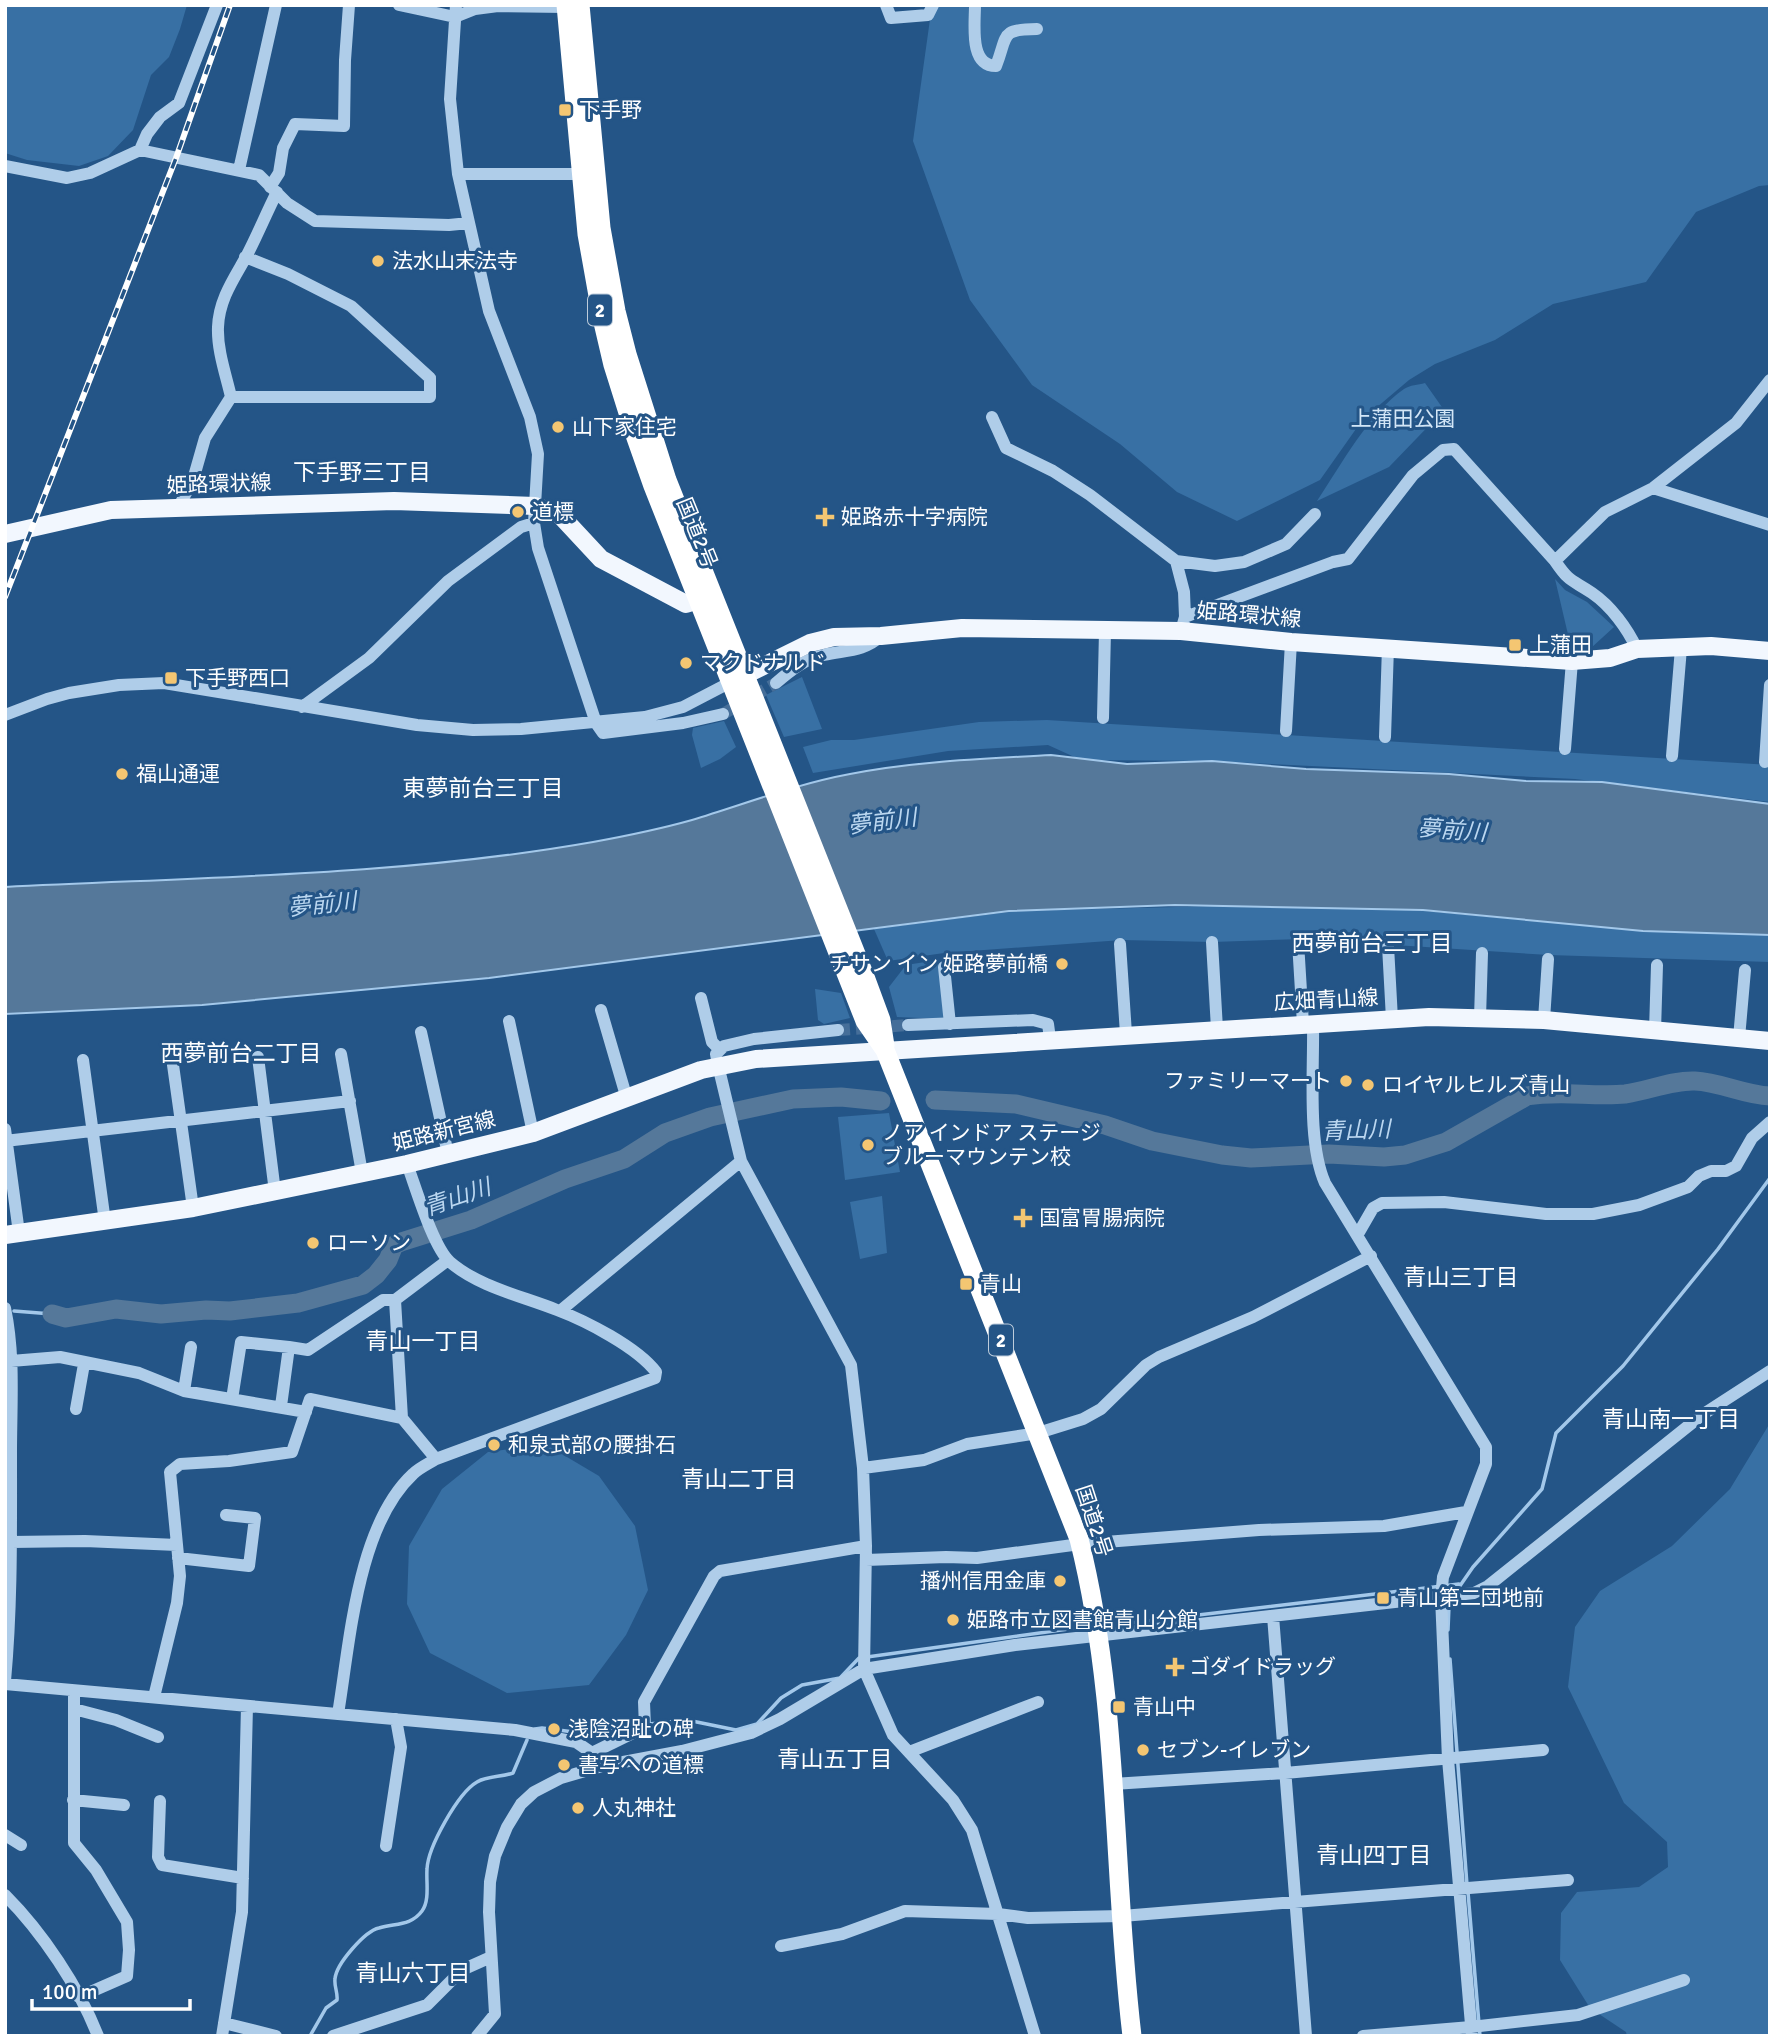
<svg xmlns="http://www.w3.org/2000/svg" width="1775" height="2041" viewBox="0 0 1775 2041" font-family="Signika,'Noto Sans JP',sans-serif">
	<style>
		.green { fill: #3870a4 }
		.water { fill: #55789a; stroke: #a3c8ea; stroke-width: 2 }
		.lines { fill: none; stroke-linecap: round; stroke-linejoin: round }
		.stream { stroke: #a3c8ea; stroke-width: 3.5 }
		.river { stroke: #55789a; stroke-width: 19 }
		.minor-tunnel { stroke: #456e99; stroke-width: 12; stroke-dasharray: 12 6; stroke-linecap: butt }
		.minor { stroke: #afcde9; stroke-width: 12 }
		.major { stroke: #f2f7fe; stroke-width: 18 }
		.highway { stroke: #fff; stroke-width: 19 }
		.rail-casing { stroke: #fff; stroke-width: 6 }
		.rail { stroke: #245587; stroke-width: 3.5; stroke-dasharray: 10; stroke-linecap: butt }
		.poi-dot { fill: #f4c672; stroke: #245587; stroke-width: 2.5 }
		.labels { text-anchor: middle; stroke-width: 6; stroke-linejoin: round; paint-order: stroke }
		.shield { fill: #245587; stroke: #bdccdb; stroke-width: 2 }
		.shield-label { font-size: 19px; font-weight: bold; fill: #fff }
		.poi-label { font-size: 21px; fill: #fff; stroke: #245587; text-anchor: start }
		.park-label { font-size: 21px; fill: #d3e6f7; stroke: #245587 }
		.street-label { font-size: 21px; fill: #fff; stroke: #245587 }
		.neighbourhood-label { font-size: 23px; fill: #fff; stroke: #245587 }
		.water-label { font-size: 23px; font-style: italic; fill: #bbd7f0; stroke: #245587 }
	</style>
	<rect width="100%" height="100%" fill="#245587"/>
	<path class="green" d="M5,5H187L180,29L169,57L151,75L133,130L108,156L79,166L27,160L5,153Z
		M932,5H1770V185L1759,186L1696,212L1646,282L1553,304L1495,340L1435,364L1409,380L1363,419L1320,480L1237,521L1177,492L1120,444L1032,385L970,300L913,141Z
		M1425,383L1444,410L1389,467L1317,501C1341,465 1369,413 1404,389C1410,385 1418,385 1425,383Z
		M1555,579L1565,590L1587,602L1614,627L1591,648L1570,643Z
		M802,677L822,729L784,737L766,695Z
		M1047,720L1770,765V802L1575,779L1212,761L1081,760L1048,745L948,751L813,773L803,747L831,740H854L979,722Z
		M724,721L736,747L720,759L701,768L692,735L693,728Z
		M1217,906L1414,910L1643,931L1770,935V962L1549,955L1302,939L1212,942L1122,940L944,953L888,961L874,929L1017,911Z
		M938,960L944,1019L897,1017L889,987L906,965Z
		M815,989L841,993L850,1018L824,1024L818,1020Z
		M889,1113L900,1172L845,1180L838,1117Z
		M882,1196L887,1253L860,1259L850,1202Z
		M1770,1423V2036H1627L1626,2032L1590,2008L1560,1960L1561,1913L1577,1892L1639,1887L1668,1867L1667,1842L1624,1803L1568,1687L1575,1627L1600,1591L1672,1546L1730,1489Z
		M545,1444L599,1476L635,1526L648,1590L626,1635L589,1685L507,1693L430,1653L407,1604L409,1546L442,1489L488,1452Z"/>
	<path class="water" d="M1051,755L1127,764L1212,761L1306,769L1449,774L1526,781L1602,782L1770,804V935L1643,931L1423,910L1175,905L1009,911L489,978L202,1005L5,1014V887C201,877 400,876 593,842C626,836 660,829 692,820C745,804 796,784 850,774C916,761 984,759 1051,755Z"/>
	<g class="lines">
		<path class="stream" d="M14,1311L52,1314
			M1455,1593L1473,1567L1542,1489L1556,1433L1623,1366L1718,1249L1770,1178
			M1122,1624L1459,1584
			M1448,1630L1449,1606L1452,1600
			M867,1657L1083,1627
			M1450,1659L1467,1885
			M649,1724L687,1720L736,1730L757,1724L781,1698L802,1685L840,1678L859,1658
			M535,1729L542,1728L582,1733L638,1725
			M1468,1892L1480,2036
			M310,2036L326,2008L337,2000C338,1993 334,1986 335,1979C336,1964 365,1931 379,1928C395,1923 411,1926 422,1911C430,1900 426,1882 427,1869C428,1847 458,1793 477,1782C486,1776 502,1777 513,1773L527,1740"/>
		<path class="river" d="M935,1100L1016,1104L1105,1125L1152,1141L1222,1155L1251,1158L1329,1154L1384,1157L1405,1155L1446,1142L1527,1096C1559,1090 1593,1097 1625,1094C1648,1091 1672,1080 1695,1081C1720,1082 1744,1095 1770,1096
			M52,1314L66,1318L116,1309L161,1314L206,1310L230,1311L298,1303L363,1285L376,1275L388,1260L394,1245L401,1242L471,1220L565,1179L624,1159L665,1133L710,1117L793,1099L841,1097L881,1101"/>
		<path class="minor-tunnel" d="M723,714L776,683
			M838,1030L908,1025"/>
		<path class="minor" d="M399,5L455,17L475,9L498,6L566,7
			M456,5L450,99L458,174L489,311L530,417L538,454L534,523L538,548L596,723L603,733L683,723L723,714
			M886,5L891,18L928,15L933,5
			M975,5C975,25 969,66 996,66C1008,36 999,29 1037,29
			M140,150L147,134L160,117L179,103L217,5
			M5,166L67,178L90,173L140,150L259,175L287,203L315,221L449,225L469,223
			M239,170L276,5
			M458,174H580
			M270,187L279,173L283,148L295,124L344,126L345,60L349,5
			M231,397H430V378L351,306L288,274L245,257
			M992,417L1006,448L1053,471L1090,495L1176,561L1184,592L1185,617L1183,624
			M1653,488L1770,525
			M178,508L193,480L205,438L231,397C226,375 217,350 218,327C219,300 233,280 246,257C257,236 266,214 277,192
			M1176,561L1215,566L1244,562L1286,544L1315,514
			M1555,561L1605,512L1653,488L1736,423L1770,380
			M1185,617L1333,562L1348,559L1413,475L1443,450L1454,449L1555,561C1570,583 1571,579 1592,593C1611,606 1627,628 1637,649
			M776,683C791,670 805,659 824,655C845,650 864,652 881,636
			M302,707L369,658L448,581L521,527L534,523
			M5,715L47,699L69,693L119,685L164,683L417,725L473,730L521,729L645,717L683,707L731,682
			M1103,718L1105,631
			M1286,731L1291,642
			M1385,737L1388,647
			M1565,749L1572,661
			M1672,756L1681,648
			M1765,762L1770,685
			M1212,942L1217,1029
			M1298,942L1303,1024
			M1120,944L1126,1034
			M1388,946L1392,1019
			M944,967L950,1024
			M701,998L712,1042L719,1049
			M601,1010L627,1099
			M1480,1018L1482,953
			M1544,1020L1548,959
			M509,1021L533,1133
			M1313,1023C1314,1070 1307,1142 1325,1183L1486,1447V1464L1443,1577L1441,1597L1448,1759L1472,2036
			M908,1025L1033,1020L1048,1024L1050,1039
			M838,1030L754,1039L724,1046L716,1054L718,1065L741,1161L851,1365L863,1468L866,1546L864,1669L893,1735L953,1800L972,1830L1035,2036
			M1655,1031L1657,965
			M421,1032L448,1154
			M1739,1038L1745,970
			M341,1054L362,1173
			M258,1057L275,1192
			M83,1060L105,1222
			M173,1065L193,1208
			M5,1129L19,1233
			M5,1141L350,1101
			M1358,1234L1373,1208L1382,1203L1444,1202L1546,1214H1593L1639,1205L1688,1187L1699,1176L1711,1171H1726L1736,1166L1752,1138L1770,1122
			M5,1308C15,1355 11,1404 11,1452C11,1529 12,1605 5,1681
			M560,1311L741,1161
			M289,1347L308,1350L383,1300H395
			M11,1361L60,1357L139,1373L184,1391L306,1412
			M184,1391L191,1347
			M232,1399L241,1342L289,1347L281,1406
			M76,1409L84,1364
			M436,1459L402,1418L395,1300L448,1260
			M863,1468L924,1460L967,1444L1038,1433L1083,1419L1101,1409L1146,1365L1159,1357L1253,1317L1371,1256
			M11,1542L85,1541L177,1545
			M178,1558L249,1566L255,1518L226,1515
			M866,1560L946,1557L977,1558L1080,1544L1259,1530L1384,1526L1466,1512
			M1273,1616L1306,2036
			M5,1684L515,1730L576,1742L592,1753L602,1766
			M74,1691V1843L96,1870L127,1922L129,1950L127,1976L79,1997
			M154,1697L177,1603L180,1576L170,1472L180,1464L229,1461L292,1452L310,1399L402,1418
			M74,1709L116,1720L158,1737
			M338,1714C350,1642 357,1526 413,1474C419,1468 428,1464 436,1459L655,1378L656,1372C637,1347 586,1321 557,1310C522,1296 479,1287 450,1262C433,1247 416,1188 407,1164
			M909,1752L1038,1702
			M592,1753L645,1727L644,1702L714,1576L720,1571L866,1546
			M1113,1784L1285,1773L1543,1750
			M73,1800L124,1805
			M160,1801L158,1857L162,1865L243,1878
			M5,1835L21,1845
			M386,1846L401,1747L396,1719
			M5,1895C42,1932 79,1987 98,2036
			M781,1946L842,1934L905,1911L998,1914L1028,1918L1122,1916L1568,1880
			M224,2023L276,2036
			M222,2036L242,1912L247,1706
			M333,2036L427,2005L462,1970L491,1957
			M477,2036L495,2014L489,1912L490,1882L495,1856L507,1827L521,1804L534,1792L561,1778L602,1766L682,1751L751,1733L780,1719L864,1669L1015,1645L1474,1593L1488,1586L1702,1415L1770,1371
			M1363,2036L1471,2027L1578,2015L1684,1980"/>
		<path class="major" d="M5,534L111,510L394,501L535,506L560,515L601,559L686,604L699,600
			M733,681L810,643L834,637L881,636L962,628L1181,631L1291,642L1572,661L1610,658L1637,649L1711,646L1770,651
			M5,1235L193,1208L407,1164L533,1133L701,1070L756,1059L1429,1017L1544,1020L1770,1041"/>
		<path class="highway" d="M566,5L587,234L602,318L613,365L635,435L653,486L865,1021L885,1050L1079,1539C1120,1702 1112,1870 1132,2036
			M580,5L601,228L616,311L627,354L667,480L864,974L881,1020L885,1046"/>
		<defs>
			<path id="rail" d="M5,597L176,158L230,5"/>
		</defs>
		<use href="#rail" class="rail-casing"/>
		<use href="#rail" class="rail"/>
	</g>
	<g class="poi-dot">
		<rect x="558" y="103" width="14" height="14" rx="3.5"/>
		<circle cx="378" cy="261" r="7"/>
		<circle cx="558" cy="427" r="7"/>
		<circle cx="518" cy="512" r="7"/>
		<path d="M821.5 506.5h7v7h7v7h-7v7h-7v-7h-7v-7h7z"/>
		<rect x="1508" y="638" width="14" height="14" rx="3.5"/>
		<circle cx="686" cy="663" r="7"/>
		<rect x="164" y="671" width="14" height="14" rx="3.5"/>
		<circle cx="122" cy="774" r="7"/>
		<circle cx="1062" cy="964" r="7"/>
		<circle cx="1346" cy="1081" r="7"/>
		<circle cx="1368" cy="1085" r="7"/>
		<circle cx="868" cy="1145" r="7"/>
		<path d="M1019.5 1207.5h7v7h7v7h-7v7h-7v-7h-7v-7h7z"/>
		<circle cx="313" cy="1243" r="7"/>
		<rect x="959" y="1277" width="14" height="14" rx="3.5"/>
		<circle cx="494" cy="1445" r="7"/>
		<circle cx="1060" cy="1581" r="7"/>
		<rect x="1376" y="1591" width="14" height="14" rx="3.5"/>
		<circle cx="953" cy="1620" r="7"/>
		<path d="M1171.5 1656.5h7v7h7v7h-7v7h-7v-7h-7v-7h7z"/>
		<rect x="1112" y="1700" width="14" height="14" rx="3.5"/>
		<circle cx="554" cy="1729" r="7"/>
		<circle cx="1143" cy="1750" r="7"/>
		<circle cx="564" cy="1765" r="7"/>
		<circle cx="578" cy="1808" r="7"/>
	</g>
	<g class="labels">
		<g class="shield">
			<rect x="588" y="294.5" width="24" height="31" rx="5"/>
			<rect x="989" y="1324.5" width="24" height="31" rx="5"/>
		</g>
		<g class="shield-label">
			<text x="600" y="317">2</text>
			<text x="1001" y="1347">2</text>
		</g>
		<g class="poi-label">
			<text x="579" y="117">下手野</text>
			<text x="392" y="268">法水山末法寺</text>
			<text x="572" y="434">山下家住宅</text>
			<text x="532" y="519">道標</text>
			<text x="841" y="524">姫路赤十字病院</text>
			<text x="1529" y="652">上蒲田</text>
			<text x="700" y="670">マクドナルド</text>
			<text x="185" y="685">下手野西口</text>
			<text x="136" y="781">福山通運</text>
			<text x="1048" y="971" text-anchor="end">チサン イン 姫路夢前橋</text>
			<text x="1332" y="1088" text-anchor="end">ファミリーマート</text>
			<text x="1382" y="1092">ロイヤルヒルズ青山</text>
			<text x="882" y="1140">ノア インドア ステージ<tspan x="882" dy="24">ブルーマウンテン校</tspan></text>
			<text x="1039" y="1225">国富胃腸病院</text>
			<text x="327" y="1250">ローソン</text>
			<text x="980" y="1291">青山</text>
			<text x="508" y="1452">和泉式部の腰掛石</text>
			<text x="1046" y="1588" text-anchor="end">播州信用金庫</text>
			<text x="1397" y="1605">青山第二団地前</text>
			<text x="967" y="1627">姫路市立図書館青山分館</text>
			<text x="1189" y="1674">ゴダイドラッグ</text>
			<text x="1133" y="1714">青山中</text>
			<text x="568" y="1736">浅陰沼趾の碑</text>
			<text x="1157" y="1757">セブン-イレブン</text>
			<text x="578" y="1772">書写への道標</text>
			<text x="592" y="1815">人丸神社</text>
		</g>
		<g class="park-label">
			<text x="1403" y="426">上蒲田公園</text>
		</g>
		<g class="street-label">
			<text transform="translate(219 484) rotate(-2)" y="7">姫路環状線</text>
			<text transform="translate(697 533) rotate(68)" y="7">国道2号</text>
			<text transform="translate(1249 615) rotate(5)" y="7">姫路環状線</text>
			<text transform="translate(1326 1000) rotate(-3)" y="7">広畑青山線</text>
			<text transform="translate(444 1131) rotate(-14)" y="7">姫路新宮線</text>
			<text transform="translate(1094 1521) rotate(72)" y="7">国道2号</text>
		</g>
		<g class="neighbourhood-label">
			<text x="362" y="480">下手野三丁目</text>
			<text x="483" y="796">東夢前台三丁目</text>
			<text x="1372" y="951">西夢前台三丁目</text>
			<text x="241" y="1061">西夢前台二丁目</text>
			<text x="1461" y="1285">青山三丁目</text>
			<text x="423" y="1349">青山一丁目</text>
			<text x="1671" y="1427">青山南一丁目</text>
			<text x="739" y="1487">青山二丁目</text>
			<text x="835" y="1767">青山五丁目</text>
			<text x="1374" y="1863">青山四丁目</text>
			<text x="413" y="1981">青山六丁目</text>
		</g>
		<g class="water-label">
			<text transform="translate(882 821) rotate(-7)" y="8">夢前川</text>
			<text transform="translate(1452 830) rotate(4)" y="8">夢前川</text>
			<text transform="translate(322 904) rotate(-6)" y="8">夢前川</text>
			<text transform="translate(1356 1130) rotate(-2)" y="8">青山川</text>
			<text transform="translate(457 1197) rotate(-19)" y="8">青山川</text>
		</g>
	</g>
	<rect width="1775" height="2041" fill="none" stroke="#ffffff" stroke-width="14"/>
	<path d="M32 1999v10h158v-10" fill="none" stroke="#ffffff" stroke-width="3.5"/>
	<text x="42" y="1999" font-size="21" fill="#ffffff" stroke="#245587" stroke-width="5" paint-order="stroke">100 m</text>
</svg>
